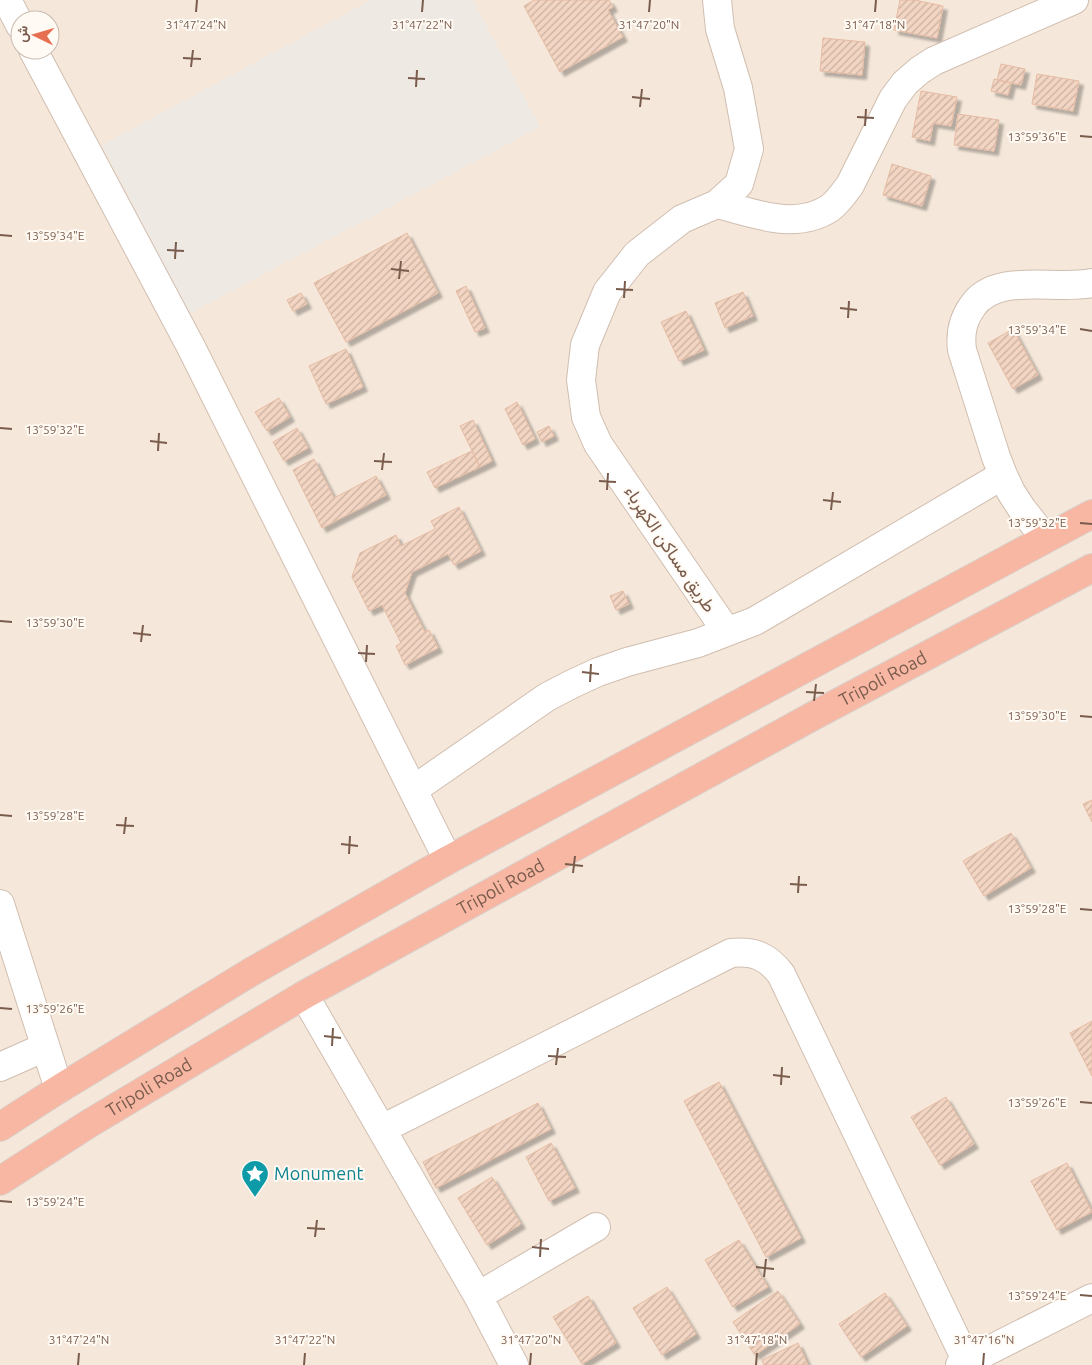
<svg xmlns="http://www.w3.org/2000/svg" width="1092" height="1365" viewBox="0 0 1092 1365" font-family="Ubuntu,Vazirmatn,sans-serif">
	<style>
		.residential { fill: #f5e8da; fill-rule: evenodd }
		.industrial { fill: #efe9e4 }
		.building { fill: url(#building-hatch); stroke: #e6bba3; filter: url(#shadow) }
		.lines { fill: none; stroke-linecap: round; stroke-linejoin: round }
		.minor-casing { stroke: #d1beb0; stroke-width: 30 }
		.highway-casing { stroke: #dad1cd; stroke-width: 30 }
		.minor { stroke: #fff; stroke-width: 28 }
		.highway { stroke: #f7b7a3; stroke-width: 28 }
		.ticks { fill: none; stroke: #7a5c4d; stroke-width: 2 }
		.labels { text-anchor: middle; stroke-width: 4; stroke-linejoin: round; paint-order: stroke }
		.street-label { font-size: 18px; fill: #7a5c4d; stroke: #fffaf3 }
		.culture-label { font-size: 18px; fill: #0d838f; stroke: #fffaf3; text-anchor: start }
		.ticks-label { font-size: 12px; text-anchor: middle; fill: #7a5c4d; stroke: #fffaf3; stroke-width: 4; stroke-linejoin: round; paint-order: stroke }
	</style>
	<defs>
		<pattern id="building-hatch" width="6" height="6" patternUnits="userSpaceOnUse" patternTransform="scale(1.25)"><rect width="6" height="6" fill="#f3d5c3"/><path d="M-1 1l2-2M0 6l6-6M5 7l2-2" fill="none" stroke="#cab0a1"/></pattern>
		<filter id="shadow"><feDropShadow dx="4.5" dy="4.5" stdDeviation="1" flood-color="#0004"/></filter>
	</defs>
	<rect width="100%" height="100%" fill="#fdf6ec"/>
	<path class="residential" d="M0,0H1092V1365H0ZM20,20H50V50H20Z"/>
	<path class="industrial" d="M371,0H473L540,127L189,314L102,145Z"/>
	<path class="building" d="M534,0H609L613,7L608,10L623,37L560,72L524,6Z
		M900,0H915L943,6L937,38L894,30Z
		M823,38L865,42L862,75L820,71Z
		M1001,64L1025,69L1021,85L997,80Z
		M1037,74L1079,81L1073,111L1032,104Z
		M994,79L1011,83L1008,95L991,91Z
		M921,91L957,97L951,126L933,123L930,141L912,137Z
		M958,114L999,120L994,151L954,145Z
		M892,164L931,176L922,206L883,195Z
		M407,233L438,293L346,342L314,283Z
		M466,286L485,328L475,332L456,291Z
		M743,292L753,316L725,328L715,303Z
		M301,293L307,304L293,311L287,300Z
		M686,311L704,350L679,361L661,322Z
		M1013,329L1038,375L1013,389L988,343Z
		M346,349L363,387L326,404L309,366Z
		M279,398L290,417L267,431L255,412Z
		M517,402L535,439L523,445L505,409Z
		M473,420L492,461L480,467L460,426Z
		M549,426L554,436L542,442L537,432Z
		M297,428L308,448L284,461L273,442Z
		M472,451L480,467L435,488L427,472Z
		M314,459L334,498L376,476L386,495L322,528L293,470Z
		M459,507L481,551L454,565L448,554L412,572L405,593L425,632L429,630L438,648L405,665L396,646L401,643L382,605L369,611L352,577L360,553L396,535L401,546L435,529L431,521Z
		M623,591L629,604L616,610L610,596Z
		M1092,800V822L1083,804Z
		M1011,833L1031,868L984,896L963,861Z
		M1092,1021V1076L1070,1033Z
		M719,1082L801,1238L766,1257L684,1101Z
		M946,1097L974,1144L940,1165L911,1117Z
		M538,1103L551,1129L436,1188L423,1162Z
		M551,1143L575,1188L549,1201L526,1157Z
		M1067,1163L1092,1212L1057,1230L1031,1181Z
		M492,1177L521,1224L487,1245L458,1198Z
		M739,1240L768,1287L733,1307L705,1260Z
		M667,1287L696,1334L662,1355L633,1308Z
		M778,1291L800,1324L755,1355L733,1322Z
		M885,1293L907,1326L861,1357L839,1324Z
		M588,1296L616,1343L582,1364L553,1317Z
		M798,1343L808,1365H764L762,1360Z"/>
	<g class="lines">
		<defs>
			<path id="minor" d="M7,0L20,25
				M717,0L720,29L738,88L749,149L739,184L717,204L682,219L637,254L607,292L585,345L581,380L586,417L598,444L727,632
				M33,50L190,345L448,860
				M717,204C754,213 795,231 830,208C838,202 844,193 850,185L893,99L905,83L920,70L934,61L950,54L1074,0
				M1045,538L1022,509L1011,492L1003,475L996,457L962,350C960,334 962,321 972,307C995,271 1056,291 1092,283
				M413,790L547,697L572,684L598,672L627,662L698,643L755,621L1003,475
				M0,904L59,1089
				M304,995L478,1296L514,1365
				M0,1067L45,1047
				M382,1129L731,953C754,951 767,956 781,974L967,1362
				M478,1296L596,1227
				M960,1365L1092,1298"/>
			<g id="highway">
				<path d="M0,1127L59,1089L251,972L448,860L1092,514"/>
				<path id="s1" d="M0,1181L90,1123L304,995L815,715L1092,568"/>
			</g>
		</defs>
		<use href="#minor" class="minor-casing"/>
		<use href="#highway" class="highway-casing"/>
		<use href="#minor" class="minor"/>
		<use href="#highway" class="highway"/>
	</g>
	<path class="ticks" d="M196,12L197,0M422,12L423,0M649,12L650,0M875,12L876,0M183,58L201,59M191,67L193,50M408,78L425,79M416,87L417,70M632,97L650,99M640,107L642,89M857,117L874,118M865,126L866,109M1080,136L1092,137M0,235L12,236M167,250L184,251M175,259L176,242M391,269L409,271M399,279L401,261M616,289L633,290M624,298L625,281M840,308L857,310M848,318L849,301M1080,329L1092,331M0,428L12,429M150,441L167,443M158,451L159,433M374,461L392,462M382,470L384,453M599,481L616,482M607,490L608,473M823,500L841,502M831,510L833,492M1080,523L1092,524M0,621L12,622M133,633L151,635M141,642L143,625M358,653L375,654M366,662L367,645M582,672L599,674M590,682L591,664M806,692L824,693M814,701L816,684M1080,716L1092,717M0,815L12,816M116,825L134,826M124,834L126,817M341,844L358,846M349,854L350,836M565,864L583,866M573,873L575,856M790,884L807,885M798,893L799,876M1080,909L1092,910M0,1008L12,1009M324,1036L341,1038M332,1046L333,1028M548,1056L566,1057M556,1065L558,1048M773,1075L790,1077M781,1085L782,1067M1080,1102L1092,1103M0,1201L12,1202M307,1228L325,1229M315,1237L317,1220M532,1247L549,1249M540,1257L541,1239M756,1267L774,1269M764,1277L766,1259M1080,1295L1092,1296M78,1365L79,1353M304,1365L305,1353M530,1365L531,1353M756,1365L757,1353M983,1365L984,1353"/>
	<defs>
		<symbol id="sight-pin" viewBox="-11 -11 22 30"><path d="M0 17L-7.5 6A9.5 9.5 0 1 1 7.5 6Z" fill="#0f9aa8" stroke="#fffaf3"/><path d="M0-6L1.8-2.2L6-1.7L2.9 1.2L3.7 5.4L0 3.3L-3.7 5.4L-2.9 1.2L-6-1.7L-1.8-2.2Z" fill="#fff"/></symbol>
	</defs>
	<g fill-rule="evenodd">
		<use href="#sight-pin" x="239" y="1158" width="32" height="43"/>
	</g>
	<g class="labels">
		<g class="street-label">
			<text transform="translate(670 549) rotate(56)" y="6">طريق مساكن الكهرباء</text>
			<text dy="6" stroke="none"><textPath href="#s1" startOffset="1016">Tripoli Road</textPath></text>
			<text dy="6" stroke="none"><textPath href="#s1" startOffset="581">Tripoli Road</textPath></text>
			<text dy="6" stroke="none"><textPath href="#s1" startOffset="176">Tripoli Road</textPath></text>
		</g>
		<g class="culture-label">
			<text x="274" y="1180">Monument</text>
		</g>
	</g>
	<g class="ticks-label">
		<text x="196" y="29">31°47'24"N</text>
		<text x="422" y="29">31°47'22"N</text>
		<text x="649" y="29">31°47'20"N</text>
		<text x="875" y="29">31°47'18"N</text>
		<text x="1037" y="141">13°59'36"E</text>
		<text x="55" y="240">13°59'34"E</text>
		<text x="1037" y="334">13°59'34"E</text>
		<text x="55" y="434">13°59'32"E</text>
		<text x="1037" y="527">13°59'32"E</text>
		<text x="55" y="627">13°59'30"E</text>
		<text x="1037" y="720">13°59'30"E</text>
		<text x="55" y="820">13°59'28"E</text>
		<text x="1037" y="913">13°59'28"E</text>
		<text x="55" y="1013">13°59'26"E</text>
		<text x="1037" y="1107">13°59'26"E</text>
		<text x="55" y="1206">13°59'24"E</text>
		<text x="1037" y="1300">13°59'24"E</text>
		<text x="79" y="1344">31°47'24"N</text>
		<text x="305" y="1344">31°47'22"N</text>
		<text x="531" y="1344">31°47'20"N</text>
		<text x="757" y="1344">31°47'18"N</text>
		<text x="984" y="1344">31°47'16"N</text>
	</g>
	<g transform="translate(35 35) rotate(275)"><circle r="24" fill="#fffaf3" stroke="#cabbb1"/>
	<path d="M0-4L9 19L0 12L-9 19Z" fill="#e76f51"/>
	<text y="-8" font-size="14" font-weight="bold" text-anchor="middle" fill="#7a5c4d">ش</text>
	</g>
</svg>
